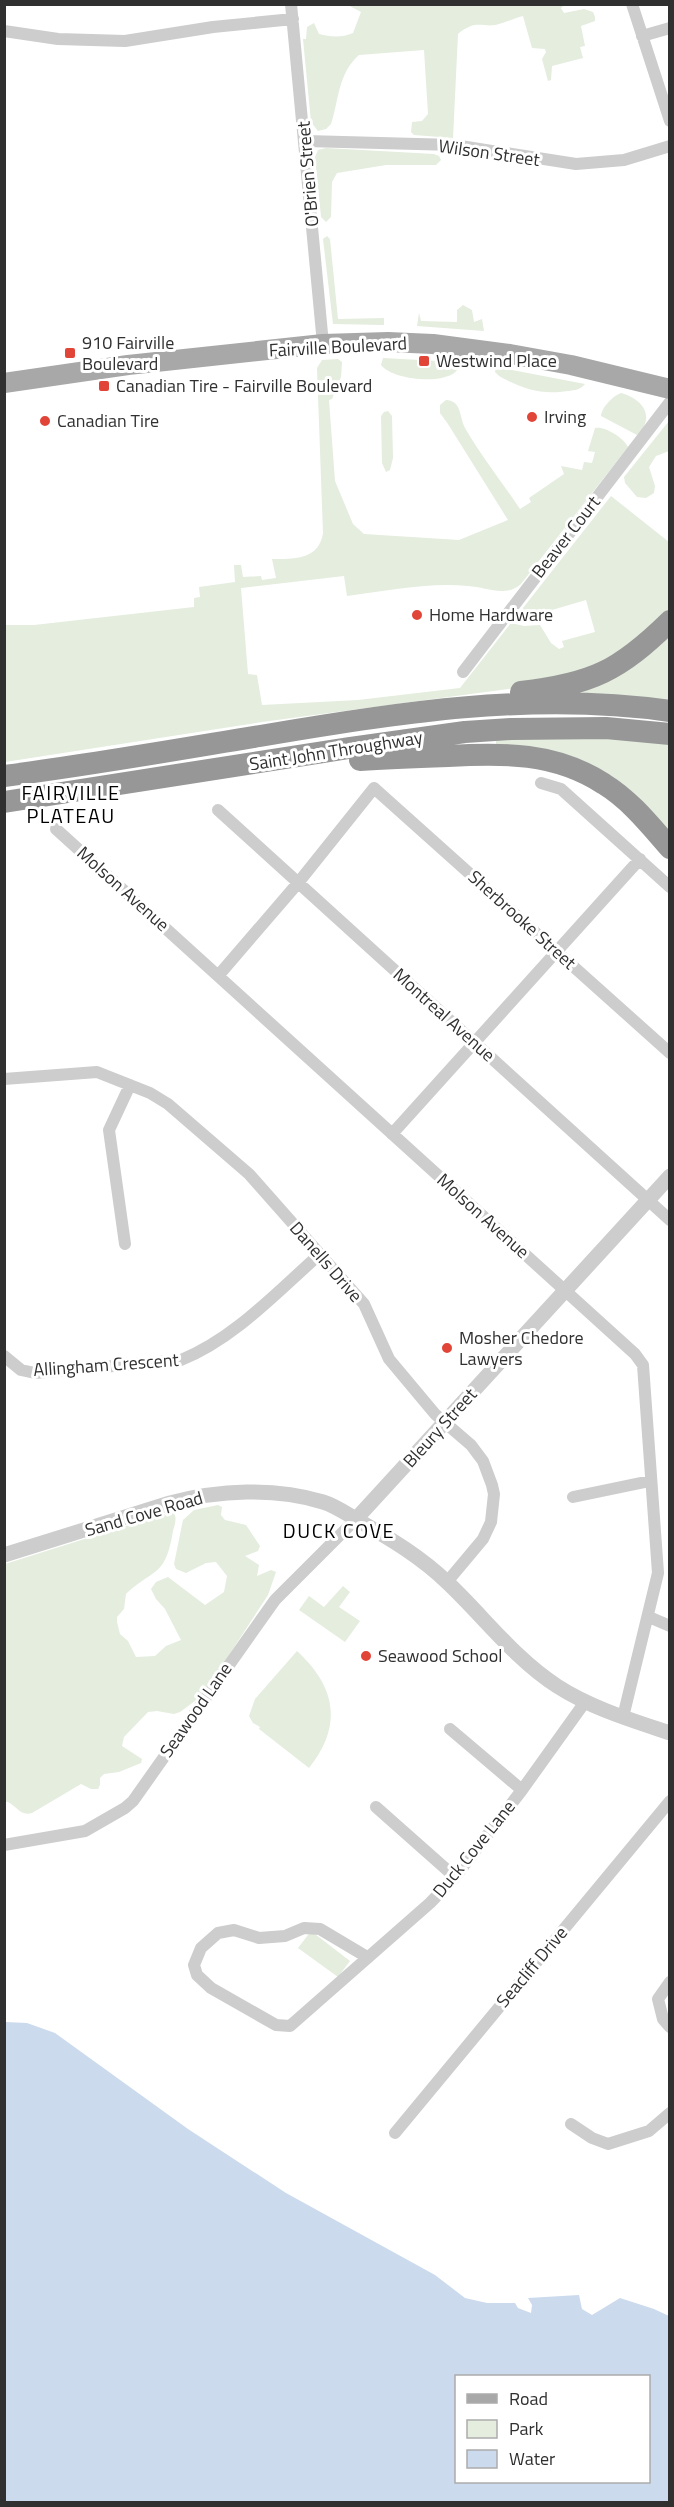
<svg xmlns="http://www.w3.org/2000/svg" width="674" height="2507" viewBox="0 0 674 2507" font-family="'Titillium Web',sans-serif">
	<style>
		.green { fill: #e4edde }
		.water { fill: #cbdaec; fill-rule: evenodd }
		.lines { fill: none; stroke-linecap: round; stroke-linejoin: round }
		.minor { stroke: #cdcdcd; stroke-width: 12 }
		.tertiary { stroke: #cdcdcd; stroke-width: 15 }
		.primary { stroke: #a8a8a8; stroke-width: 20 }
		.motorway { stroke: #979797; stroke-width: 22 }
		.poi-dot { fill: #e14538; stroke: #fff; stroke-width: 2 }
		.labels { text-anchor: middle; stroke-width: 6; stroke-linejoin: round; paint-order: stroke }
		.street-label { font-size: 18px; fill: #303030; stroke: #fff }
		.poi-label { font-size: 18px; fill: #303030; stroke: #fff; text-anchor: start }
		.neighbourhood-label { font-size: 20px; letter-spacing: 1.5px; fill: #000; stroke: #fff }
	</style>
	<rect width="100%" height="100%" fill="#fff"/>
	<path class="green" d="M348,5H564L561,8L564,13L584,9L593,12L595,17V21L581,26L585,46L580,47L583,58L552,66L551,80L548,81L542,59L546,52L545,49L532,48L523,16C515,18 507,22 499,24C483,29 477,18 458,34L453,138L414,135L411,132L412,122L422,121L428,114L424,50L359,55C338,73 339,100 331,124L326,129L318,131L311,122L303,39H306L307,27L314,23L319,34C330,37 342,38 353,33L361,12Z
		M326,148L434,154L439,156L441,160L436,165H386L337,173L332,182L331,217L326,222L321,217L315,157L318,150Z
		M327,236L330,239L338,319L384,318V325L333,324L323,239Z
		M463,305L472,310L474,322L482,319L484,331L417,326L419,313L421,321L457,322V310Z
		M383,358L456,362L458,369C447,386 392,380 381,365Z
		M338,359L342,362L341,377L332,399L329,400L335,481L353,524L364,534L459,540L508,520L448,424L440,413V405L446,400C462,401 459,416 465,428C481,456 502,482 520,509L531,502L529,498L564,474L561,466L582,470L584,462L592,463L595,452L588,451L595,428C605,426 624,438 628,447L521,584C506,598 486,587 468,586C428,582 386,591 347,596L344,576L241,588L248,674L257,675L262,705L358,700L460,688L511,623L524,626L540,625L551,643L559,649L564,647L562,641L595,632L586,600L528,617L525,615L523,608L611,496L669,542V614L633,649L561,682L262,722L5,762V625H34L194,607V598L200,597L199,587L235,582L234,565H241L243,577L261,576L262,580L276,578L272,559C294,559 319,560 323,533L317,368L322,360Z
		M496,367L585,384C580,390 575,390 568,391C541,395 522,389 499,376L495,372Z
		M621,393C643,399 656,417 637,435L601,416C602,407 613,396 621,393Z
		M388,411L392,416L393,458L390,470L386,472L382,463L381,416L384,412Z
		M669,421V451L656,456L649,467L655,486L654,493L646,498L637,497L625,483L624,477Z
		M669,628V707L571,699Z
		M556,736L669,742V841L634,801L496,748V740Z
		M218,1505L222,1507L221,1515L225,1520L246,1525L260,1546L258,1551L245,1556L259,1565L257,1576L271,1570L276,1572L268,1595L203,1695L180,1712L174,1714L157,1711L148,1712L124,1737L122,1746L142,1759L141,1763L119,1772L104,1774L100,1778V1785L98,1789H91L81,1784L32,1813C20,1817 16,1804 5,1801V1564L167,1513H174C177,1519 175,1524 173,1531C165,1578 155,1567 126,1594L124,1609L117,1617V1622L120,1634L128,1641L136,1657L155,1656L166,1646L181,1640L165,1609L156,1599L151,1589L156,1582L168,1577L205,1605L224,1592L227,1576L216,1562L206,1563L186,1573L176,1569L174,1564L183,1520L194,1510Z
		M343,1586L350,1592L339,1607L360,1621L345,1642L299,1610L309,1596L324,1607Z
		M297,1651C336,1687 343,1725 309,1768L259,1729L260,1727L253,1723L249,1716L255,1699Z
		M311,1931L350,1961L338,1977L298,1948Z"/>
	<path class="water" d="M5,2022L27,2023L55,2033L188,2129L286,2193L435,2275L465,2298L487,2303H515L518,2308L531,2313L532,2305L528,2298L579,2295L582,2309L592,2315L620,2298L654,2309L669,2316V2502H5ZM456,2376H648V2482H456Z"/>
	<g class="lines">
		<path class="minor" d="M291,4L323,344
			M632,4L670,121
			M4,31L58,39L125,41L213,27L293,19
			M642,36L670,28
			M306,141L454,145L576,164L624,160L670,146
			M463,672L670,402
			M541,783L561,789L670,887
			M218,810L670,1220
			M56,829L635,1354L643,1365L658,1573L623,1717
			M218,976L298,883L374,788L670,1053
			M4,1079L97,1072L150,1093L168,1104L249,1174L364,1304L389,1359L435,1414L471,1445L483,1461L492,1485L494,1494L491,1522L483,1539L447,1582
			M392,1134L640,859
			M125,1244L109,1130L130,1085
			M4,1356L21,1370L35,1373L181,1360C234,1339 278,1291 320,1254
			M573,1497L650,1481
			M649,1617L670,1626
			M450,1729L522,1790
			M376,1807L455,1877
			M4,1845L85,1831L125,1808L133,1801L275,1600L356,1519
			M367,1957L320,1929L304,1928L285,1936L259,1938L234,1930L218,1933L201,1948L194,1965L197,1975L211,1988L276,2025L290,2026L430,1903L455,1877L522,1790L585,1702
			M670,1982L658,1999L663,2019L670,2027
			M571,2124L592,2138L608,2144L649,2131L670,2113
			M395,2133L670,1801"/>
		<path class="tertiary" d="M356,1519L670,1176
			M4,1555L170,1503C218,1490 275,1487 323,1502C336,1506 347,1514 359,1521C391,1539 421,1557 448,1583C484,1617 515,1659 557,1686C591,1708 631,1720 670,1733"/>
		<path class="primary" d="M4,383L128,365L323,344L388,342L433,344L510,354L571,365L670,389"/>
		<path class="motorway" d="M521,692C592,684 619,671 670,621
			M360,760C390,758 419,757 448,756C503,753 555,752 604,784C630,800 649,824 670,848
			M4,776C90,765 175,750 260,736C394,713 533,691 670,711
			M4,802L349,748L465,732L511,729L606,728L670,734"/>
	</g>
	<g class="poi-dot">
		<rect x="64" y="347" width="12" height="12" rx="3"/>
		<rect x="418" y="355" width="12" height="12" rx="3"/>
		<rect x="98" y="380" width="12" height="12" rx="3"/>
		<circle cx="532" cy="417" r="6"/>
		<circle cx="45" cy="421" r="6"/>
		<circle cx="417" cy="615" r="6"/>
		<circle cx="447" cy="1348" r="6"/>
		<circle cx="366" cy="1656" r="6"/>
	</g>
	<g class="labels">
		<g class="street-label">
			<text transform="translate(489 153) rotate(8)" y="6">Wilson Street</text>
			<text transform="translate(308 174) rotate(-95)" y="6">O'Brien Street</text>
			<text transform="translate(338 347) rotate(-3)" y="6">Fairville Boulevard</text>
			<text transform="translate(566 537) rotate(-52)" y="6">Beaver Court</text>
			<text transform="translate(336 751) rotate(-9)" y="6">Saint John Throughway</text>
			<text transform="translate(123 889) rotate(42)" y="6">Molson Avenue</text>
			<text transform="translate(522 920) rotate(42)" y="6">Sherbrooke Street</text>
			<text transform="translate(444 1015) rotate(42)" y="6">Montreal Avenue</text>
			<text transform="translate(483 1216) rotate(42)" y="6">Molson Avenue</text>
			<text transform="translate(326 1262) rotate(49)" y="6">Danells Drive</text>
			<text transform="translate(106 1365) rotate(-4)" y="6">Allingham Crescent</text>
			<text transform="translate(440 1428) rotate(-48)" y="6">Bleury Street</text>
			<text transform="translate(144 1514) rotate(-16)" y="6">Sand Cove Road</text>
			<text transform="translate(196 1710) rotate(-55)" y="6">Seawood Lane</text>
			<text transform="translate(474 1849) rotate(-51)" y="6">Duck Cove Lane</text>
			<text transform="translate(532 1967) rotate(-50)" y="6">Seacliff Drive</text>
		</g>
		<g class="poi-label">
			<text x="82" y="349">910 Fairville<tspan x="82" dy="21">Boulevard</tspan></text>
			<text x="436" y="367">Westwind Place</text>
			<text x="116" y="392">Canadian Tire - Fairville Boulevard</text>
			<text x="544" y="423">Irving</text>
			<text x="57" y="427">Canadian Tire</text>
			<text x="429" y="621">Home Hardware</text>
			<text x="459" y="1344">Mosher Chedore<tspan x="459" dy="21">Lawyers</tspan></text>
			<text x="378" y="1662">Seawood School</text>
		</g>
		<g class="neighbourhood-label">
			<text x="71" y="800">FAIRVILLE<tspan x="71" dy="23">PLATEAU</tspan></text>
			<text x="339" y="1538">DUCK COVE</text>
		</g>
	</g>
	<rect width="674" height="2507" fill="none" stroke="#303030" stroke-width="12"/>
	<rect x="455" y="2375" width="195" height="108" fill="#ffffff" stroke="#acacac" stroke-width="1.5"/>
	<rect x="467" y="2394" width="30" height="9" fill="#a8a8a8" stroke="#acacac" stroke-width="1.5"/>
	<text x="509" y="2405" font-size="18" fill="#303030">Road</text>
	<rect x="467" y="2420" width="30" height="18" fill="#e4edde" stroke="#acacac" stroke-width="1.5"/>
	<text x="509" y="2435" font-size="18" fill="#303030">Park</text>
	<rect x="467" y="2450" width="30" height="18" fill="#cbdaec" stroke="#acacac" stroke-width="1.5"/>
	<text x="509" y="2465" font-size="18" fill="#303030">Water</text>
</svg>
